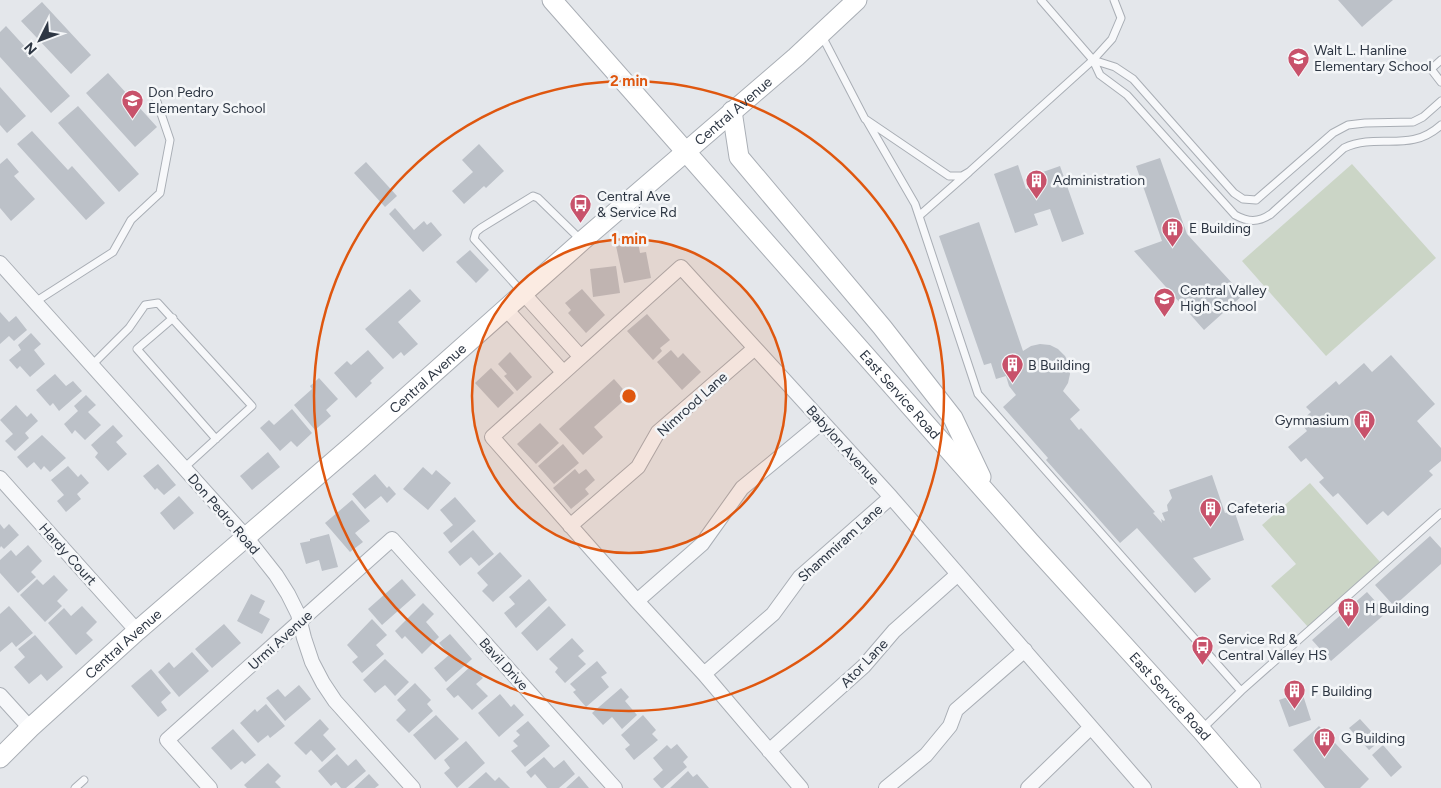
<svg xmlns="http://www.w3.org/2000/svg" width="1441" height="788" viewBox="0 0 1441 788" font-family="Figtree,sans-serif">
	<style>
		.green { fill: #cbd5c6 }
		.building { fill: #bcc1c8 }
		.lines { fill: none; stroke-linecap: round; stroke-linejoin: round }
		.lane-casing { stroke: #a9aeb5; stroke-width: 9 }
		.street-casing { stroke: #a9aeb5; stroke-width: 16 }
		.secondary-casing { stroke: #a9aeb5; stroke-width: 21 }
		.lane { stroke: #f7f8fa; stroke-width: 7 }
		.street { stroke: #f7f8fa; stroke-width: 14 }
		.secondary { stroke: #fff; stroke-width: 19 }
		.ring { fill: none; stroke: #df570f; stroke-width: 2.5 }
		.labels { text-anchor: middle; stroke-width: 5; stroke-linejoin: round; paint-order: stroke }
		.poi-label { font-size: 14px; fill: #2d3643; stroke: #f4f6f8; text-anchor: start }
		.street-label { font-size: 14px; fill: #2d3643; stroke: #f4f6f8 }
		.centre { fill: #df570f; stroke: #f4f6f8; stroke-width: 2.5 }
		.ring-label { font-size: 15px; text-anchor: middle; font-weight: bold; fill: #df570f; stroke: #f4f6f8; stroke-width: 5; stroke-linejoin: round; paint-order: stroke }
	</style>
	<rect width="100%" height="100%" fill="#e4e7eb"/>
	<path class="green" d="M1352,164L1436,258L1326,356L1242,261Z
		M1310,483L1380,562L1308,627L1271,586L1296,564L1262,525Z"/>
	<path class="building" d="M1338,0H1393L1362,27Z
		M42,2L91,55L71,74L21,21Z
		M6,26L70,96L51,113L0,57V32Z
		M108,73L157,127L135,147L86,93Z
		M0,87L26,116L7,133L0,125Z
		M78,106L139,174L119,192L58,123Z
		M32,131L68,170L72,166L105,203L86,220L17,144Z
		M479,144L504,171L486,188L484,186L464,204L452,191L473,172L462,160Z
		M7,158L19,172L14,176L35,199L11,221L0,208V164Z
		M1160,158L1187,234L1243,295L1204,330L1134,251L1162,241L1136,166Z
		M366,162L397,196L385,207L354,173Z
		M1018,165L1026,189L1038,185L1035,177L1041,175L1040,173L1060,166L1084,234L1062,242L1050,209L1034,214L1038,225L1015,233L994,174Z
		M395,208L414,230L424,221L427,225L431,222L442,235L423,252L389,214Z
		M979,222L1023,351L1031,346L1040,344L1050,345L1058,349L1065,356L1069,364L1070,374L1068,383L1063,391L1080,410L1070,419L1079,430L1081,428L1155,512L1153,513L1162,523L1161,519L1164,521L1165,520L1162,513L1168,511L1167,505L1172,498L1169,490L1212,475L1225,513L1234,510L1244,540L1193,558L1211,579L1195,593L1137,528L1120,543L1046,460L1048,458L1003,407L1016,395L1009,386L1006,376L996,379L991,363L984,365L939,236Z
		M638,242L640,253L646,252L651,278L624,283L616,246Z
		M470,250L489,270L476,283L456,262Z
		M616,266L620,293L593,297L590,269Z
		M410,289L421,301L398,322L418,344L404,356L401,352L393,359L365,329Z
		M582,289L605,315L586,333L568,313L571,310L565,303Z
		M0,312L9,322L16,316L27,330L14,341L9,336L0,344Z
		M647,314L670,340L660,348L662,351L653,360L627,331Z
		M31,333L41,344L34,350L45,364L30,377L20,366L17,369L9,360L21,350L18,345Z
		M368,350L384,368L370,381L372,383L356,398L334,373L347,361L351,365Z
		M671,350L678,358L683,353L701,372L682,390L657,362Z
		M510,352L532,377L517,391L504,376L507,374L498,364Z
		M1391,355L1435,404L1417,421L1441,448V461L1429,471L1433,475L1388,516L1383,511L1367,525L1338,493L1333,497L1319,482L1324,478L1306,458L1301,462L1288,447L1307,431L1300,422L1311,412L1306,407L1336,381L1339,385L1364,363L1372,372Z
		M491,368L514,393L498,408L475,383Z
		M55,374L66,386L73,381L82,391L59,411L53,403L50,406L36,390Z
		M319,378L338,399L326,410L331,416L315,430L294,405L312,389L310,386Z
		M614,379L629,396L594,427L603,437L583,455L559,429Z
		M86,395L96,405L88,412L101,425L85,440L75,430L72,434L64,424L78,411L74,406Z
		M16,405L27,417L31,413L38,421L25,433L29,438L15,451L5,441L13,434L0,420Z
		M292,409L312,433L297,447L291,441L280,451L260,428L269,420L274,425Z
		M540,423L559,443L536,464L517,444Z
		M113,425L123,436L116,442L127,454L108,471L95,457L98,453L91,445Z
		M42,435L66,458L50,472L44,466L41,470L34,462L27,468L17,457Z
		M563,444L579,463L554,484L538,466Z
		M268,452L280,467L252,490L240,476Z
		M158,464L176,485L164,495L157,488L155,490L143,476Z
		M68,466L78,477L81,474L89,483L77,494L81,499L66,512L57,501L64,495L51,480Z
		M423,467L432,475L436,470L451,483L428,510L403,489Z
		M575,469L579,474L586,469L595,480L585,489L589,494L571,509L553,488Z
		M375,474L387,488L389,486L396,494L387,503L381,496L365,509L352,494Z
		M179,496L194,513L174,530L160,513Z
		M455,497L476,521L451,543L443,533L453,525L440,510Z
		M352,500L370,521L355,533L363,542L350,552L325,523Z
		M0,524L4,529L9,524L19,535L4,549L1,546L0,548Z
		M473,530L494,554L479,566L471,557L460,566L448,552Z
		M329,534L338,567L322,571L319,560L306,564L300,543L310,541V539Z
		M1430,536L1441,548V564L1394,606L1375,585Z
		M28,545L42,561L31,572L36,577L18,593L0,573V560L11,550L16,556Z
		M500,552L522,576L493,602L482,591L488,585L477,573Z
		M54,575L68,590L57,601L62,606L45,622L20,595L37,579L43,585Z
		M402,579L416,595L382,625L368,609Z
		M529,579L547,600L516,628L504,613L515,604L509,597Z
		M1367,592L1386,613L1331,661L1312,640Z
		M251,594L265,601L259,613L270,619L262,634L237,621Z
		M423,603L434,614L426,622L439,637L422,654L405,636L402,639L395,631Z
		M9,606L33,633L16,647L12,642L0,652V614Z
		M82,606L97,622L86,633L93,640L76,655L48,623L64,608L71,616Z
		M549,606L566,625L537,651L521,633Z
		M372,619L387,635L376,645L384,654L362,673L352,662L358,657L347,645Z
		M224,624L241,643L212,668L195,649Z
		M450,634L472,659L446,682L434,668L449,655L439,643Z
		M35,635L63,667L47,681L41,674L29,684L14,667L25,657L18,649Z
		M572,638L584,651L578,656L586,664L565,683L555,672L558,668L549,659Z
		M192,652L209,671L179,697L158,672L169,662L174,668Z
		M385,659L409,682L395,696L385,685L375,693L363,680Z
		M597,661L607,673L601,677L609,687L586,707L573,692L576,690L570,684Z
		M471,666L483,678L476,684L488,696L472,710L458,695L454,698L446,689Z
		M151,669L171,693L161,702L167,710L158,717L131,686Z
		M415,683L431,700L427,704L433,711L409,733L396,720L406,710L397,700Z
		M299,685L311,699L285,721L266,698L278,689L285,697Z
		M621,688L629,697L625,701L637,715L622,729L612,717L603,725L592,713Z
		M1302,692L1311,720L1289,727L1279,700Z
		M500,694L511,707L514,704L524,715L499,737L478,713Z
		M266,704L285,726L270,738L268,735L258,743L240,723L255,709L257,712Z
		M436,715L459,739L435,760L413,735Z
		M643,715L656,730L652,734L658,740L634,760L625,749L630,745L621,735Z
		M320,719L329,729L323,735L336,749L322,762L311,750L306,755L294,743Z
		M1360,719L1380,741L1369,750L1349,728Z
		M528,721L550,746L525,767L511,751L518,746L513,741L520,735L516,731Z
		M1319,726L1369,779L1360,788H1325L1293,750Z
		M233,729L256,755L245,764L242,761L231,770L211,748Z
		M466,741L485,763L457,788L444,773L450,768L444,760Z
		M677,744L688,757L683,762L687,767L663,788H661L653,779L663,770L653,758L667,745L671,749Z
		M1383,745L1402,767L1391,777L1372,755Z
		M337,754L348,766L356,759L366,771L346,788H341L336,782L331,786L318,771Z
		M544,757L554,768L564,760L575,774L559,788H547L535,774L531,778L526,772Z
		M268,763L281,776L275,782L281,788H247L244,785Z
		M688,771L693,777L697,774L709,788H670Z
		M486,772L495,781L499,777L510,788H468Z
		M369,774L379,785L375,788H354Z
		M579,776L589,788H566Z"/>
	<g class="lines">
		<defs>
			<path id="lane" d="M1041,0L1093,60L1115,67L1133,79L1234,193L1243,199L1256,200L1333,133L1348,125L1365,123L1413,122L1423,117L1441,101
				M822,36L865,119L949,176H962L969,172L1093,60L1112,39L1121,18L1114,0
				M1093,60L1100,75L1127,95L1235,215C1248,222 1258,223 1271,214L1344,148C1379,132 1409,154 1441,125
				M1441,60L1431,69L1441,82
				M867,121L915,204L919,216
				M969,172L919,216L978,394L1241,691L1441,513
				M523,293L474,239L476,232L481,228L533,196L538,198L582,241
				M35,302L113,252L131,220L160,193L170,140L154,93
				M173,318L137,349L216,439
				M92,365L129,328L145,305L158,303L252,406L184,468
				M1201,730L1241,691
				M75,788L84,780"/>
			<path id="street" d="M0,263L246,537L276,575L288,594L298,614L304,638L312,662L323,683L335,701L413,788
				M523,293L580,356
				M505,308L563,372
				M0,478L137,631
				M570,526L638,467L658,432L755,348
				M637,601L702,544L742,488L822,422
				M704,674L773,614L800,577L891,497
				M0,695L30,728
				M769,751L864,666L894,631L958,574
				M210,788L167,740L392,539L615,788
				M801,788L704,674L637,601L492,437L681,267L891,497L1144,788
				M886,788L926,755L950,726L956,710L1025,650
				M1028,788L1091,727"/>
			<g id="secondary">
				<path id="s1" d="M552,0L1030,542L1201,730L1251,788"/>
				<path d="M732,111L739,157L882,327L953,418L981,477"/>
				<path id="s2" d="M0,758L30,728L137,631L355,443L582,241L796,57L857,0"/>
			</g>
		</defs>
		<use href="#lane" class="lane-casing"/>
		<use href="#street" class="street-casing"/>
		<use href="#secondary" class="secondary-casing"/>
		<use href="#lane" class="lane"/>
		<use href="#street" class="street"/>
		<use href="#secondary" class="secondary"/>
	</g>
	<circle cx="629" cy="396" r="157" fill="#df570f" fill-opacity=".12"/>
	<g class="ring">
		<circle cx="629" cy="396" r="157"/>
		<circle cx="629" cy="396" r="315"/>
	</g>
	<defs>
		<symbol id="school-pin" viewBox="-11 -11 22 30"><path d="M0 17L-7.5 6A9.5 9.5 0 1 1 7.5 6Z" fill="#c8526b" stroke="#f4f6f8"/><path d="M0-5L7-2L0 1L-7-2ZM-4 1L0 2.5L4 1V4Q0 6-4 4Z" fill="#fff"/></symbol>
		<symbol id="building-pin" viewBox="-11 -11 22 30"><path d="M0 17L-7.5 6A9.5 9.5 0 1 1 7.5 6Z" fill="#c8526b" stroke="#f4f6f8"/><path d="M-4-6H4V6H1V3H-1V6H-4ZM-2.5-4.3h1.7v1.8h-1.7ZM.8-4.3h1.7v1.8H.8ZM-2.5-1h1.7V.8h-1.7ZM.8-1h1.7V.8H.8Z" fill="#fff"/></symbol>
		<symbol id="bus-pin" viewBox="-11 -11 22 30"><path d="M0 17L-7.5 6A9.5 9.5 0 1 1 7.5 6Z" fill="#c8526b" stroke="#f4f6f8"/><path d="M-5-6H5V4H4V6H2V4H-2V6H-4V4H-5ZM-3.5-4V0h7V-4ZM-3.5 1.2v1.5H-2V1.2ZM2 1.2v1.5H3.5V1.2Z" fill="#fff"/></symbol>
	</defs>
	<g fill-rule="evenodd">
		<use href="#school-pin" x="1286" y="46" width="25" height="34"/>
		<use href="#school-pin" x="120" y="88" width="25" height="34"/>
		<use href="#building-pin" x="1024" y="168" width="25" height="34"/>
		<use href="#bus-pin" x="568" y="192" width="25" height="34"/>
		<use href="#building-pin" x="1160" y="216" width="25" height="34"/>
		<use href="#school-pin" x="1152" y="286" width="25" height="34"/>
		<use href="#building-pin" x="1000" y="352" width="25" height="34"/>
		<use href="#building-pin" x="1352" y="408" width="25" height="34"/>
		<use href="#building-pin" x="1198" y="496" width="25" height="34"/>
		<use href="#building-pin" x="1336" y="596" width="25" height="34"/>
		<use href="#bus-pin" x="1190" y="634" width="25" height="34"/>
		<use href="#building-pin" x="1282" y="678" width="25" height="34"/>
		<use href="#building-pin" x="1312" y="726" width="25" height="34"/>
	</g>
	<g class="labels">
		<g class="poi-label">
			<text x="1314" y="55">Walt L. Hanline<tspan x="1314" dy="16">Elementary School</tspan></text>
			<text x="148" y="97">Don Pedro<tspan x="148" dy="16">Elementary School</tspan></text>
			<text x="1053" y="185">Administration</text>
			<text x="597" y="201">Central Ave<tspan x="597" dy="16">&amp; Service Rd</tspan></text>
			<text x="1189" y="233">E Building</text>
			<text x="1180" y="295">Central Valley<tspan x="1180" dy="16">High School</tspan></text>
			<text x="1028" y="370">B Building</text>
			<text x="1349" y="425" text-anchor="end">Gymnasium</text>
			<text x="1227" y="513">Cafeteria</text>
			<text x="1365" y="613">H Building</text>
			<text x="1218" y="644">Service Rd &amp;<tspan x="1218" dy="16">Central Valley HS</tspan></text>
			<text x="1311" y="696">F Building</text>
			<text x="1341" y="743">G Building</text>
		</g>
		<g class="street-label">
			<text dy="5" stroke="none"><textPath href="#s2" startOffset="978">Central Avenue</textPath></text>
			<text dy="5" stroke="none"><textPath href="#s2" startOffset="572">Central Avenue</textPath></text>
			<text dy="5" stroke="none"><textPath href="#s1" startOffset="526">East Service Road</textPath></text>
			<text transform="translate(692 404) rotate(-42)" y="5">Nimrood Lane</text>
			<text transform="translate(843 445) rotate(48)" y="5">Babylon Avenue</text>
			<text transform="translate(224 514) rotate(49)" y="5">Don Pedro Road</text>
			<text transform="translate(840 543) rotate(-42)" y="5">Shammiram Lane</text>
			<text transform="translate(68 554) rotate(48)" y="5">Hardy Court</text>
			<text transform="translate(280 640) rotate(-42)" y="5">Urmi Avenue</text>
			<text dy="5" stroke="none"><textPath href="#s2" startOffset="168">Central Avenue</textPath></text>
			<text transform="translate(864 663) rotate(-46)" y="5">Ator Lane</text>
			<text transform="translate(504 664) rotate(48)" y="5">Bavil Drive</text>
			<text dy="5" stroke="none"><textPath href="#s1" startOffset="931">East Service Road</textPath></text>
		</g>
	</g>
	<circle cx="629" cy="396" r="8" class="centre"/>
	<g class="ring-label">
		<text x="629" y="86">2 min</text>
		<text x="629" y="244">1 min</text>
	</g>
	<g transform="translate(40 40) rotate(228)" stroke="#f4f6f8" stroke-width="4" paint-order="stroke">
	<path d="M0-4L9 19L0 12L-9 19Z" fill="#2d3643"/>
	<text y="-8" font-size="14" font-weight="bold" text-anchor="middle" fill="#2d3643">N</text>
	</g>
</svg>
